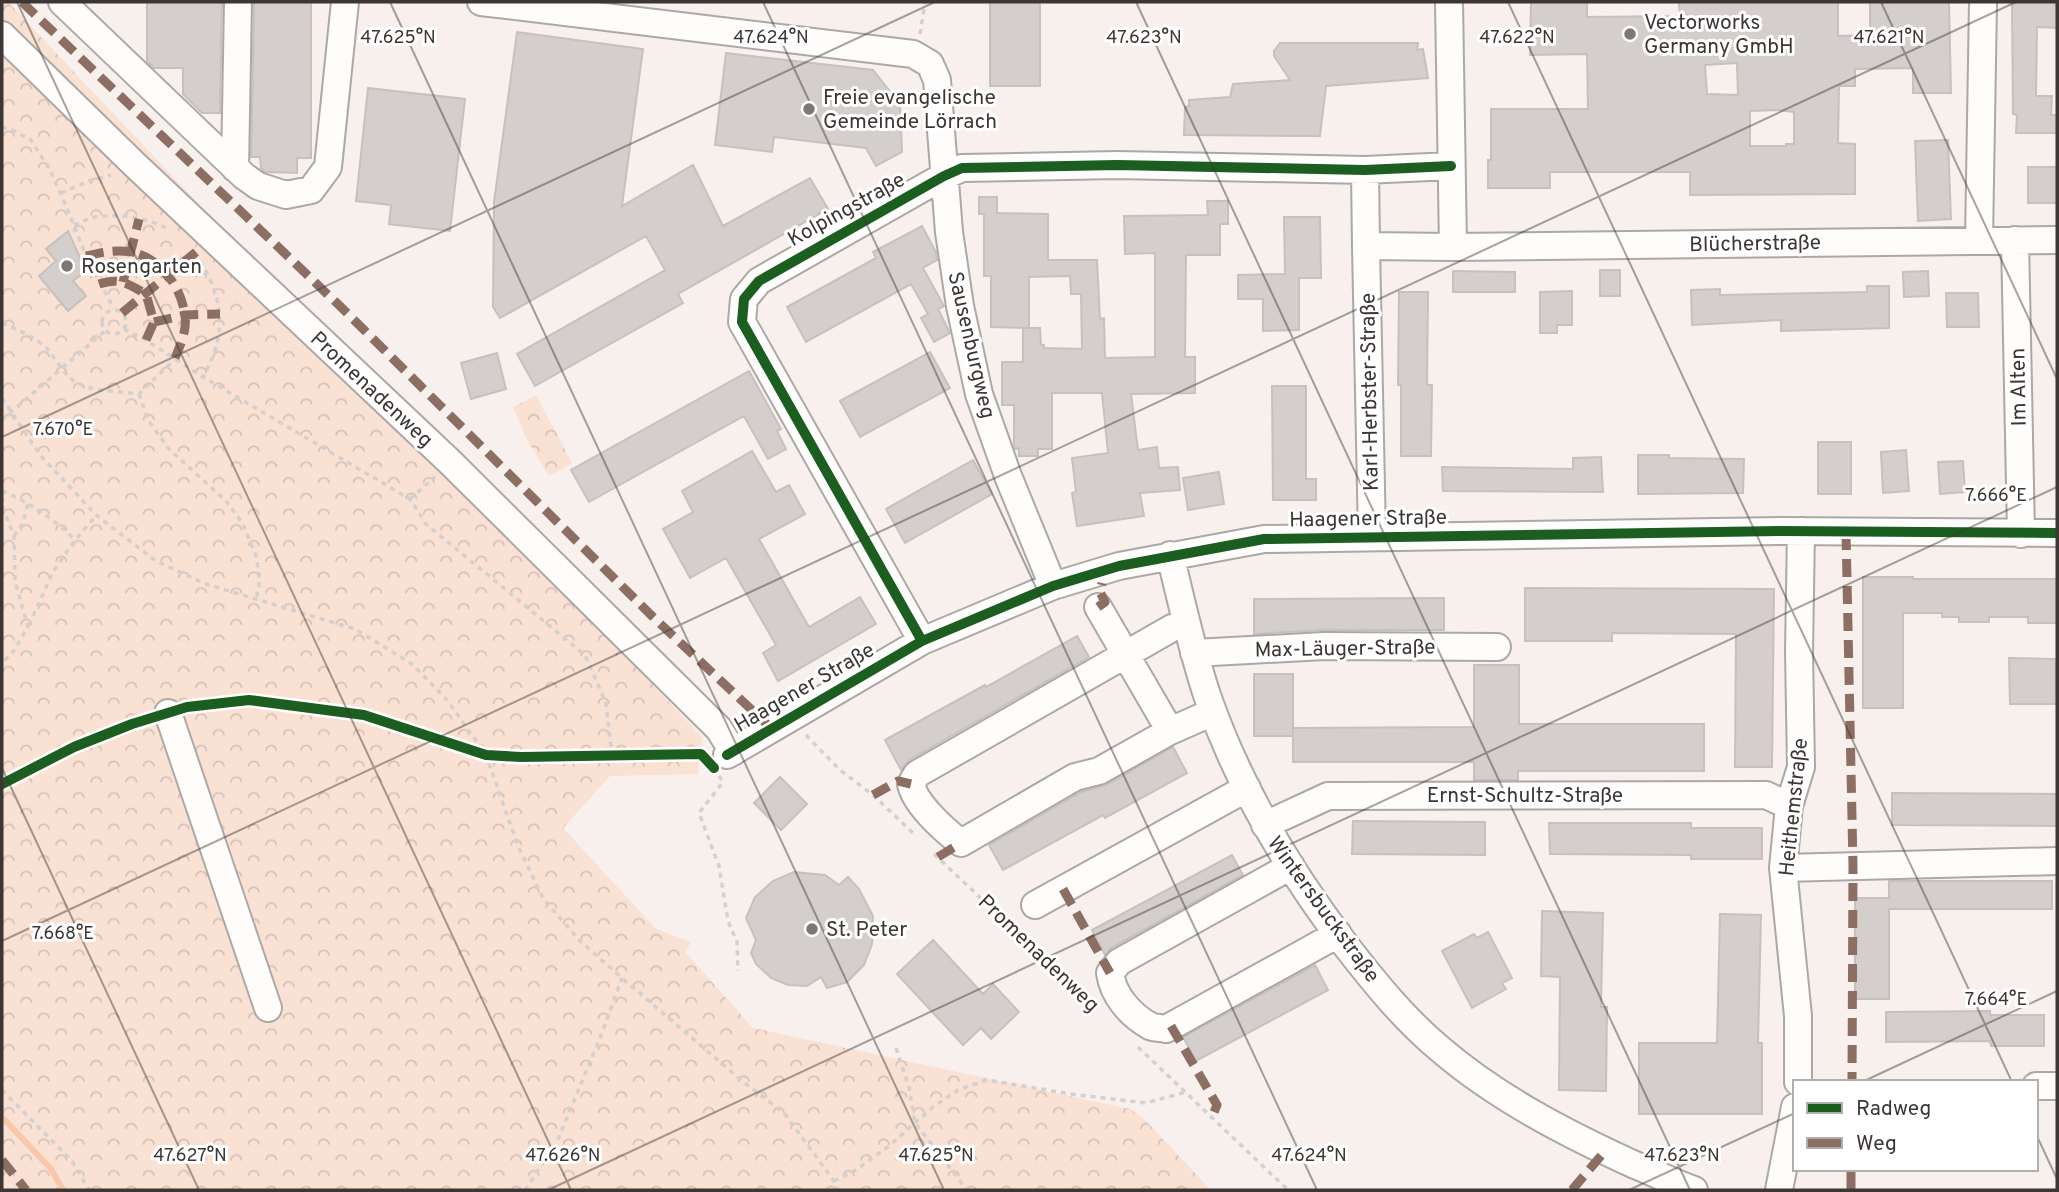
<svg xmlns="http://www.w3.org/2000/svg" width="2059" height="1192" viewBox="0 0 2059 1192" font-family="Overpass,sans-serif">
	<style>
		.park { fill: url(#park-crowns) }
		.lines { fill: none; stroke-linecap: round; stroke-linejoin: round }
		.stream { stroke: #fac7ab; stroke-width: 6 }
		.building { fill: #d4cfcc; stroke: #c7c1be; stroke-width: 2; fill-rule: evenodd }
		.minor-casing { stroke: #ada8a5; stroke-width: 30 }
		.path { stroke: #d3d0cf; stroke-width: 3.5; stroke-dasharray: 5 5; stroke-linecap: butt }
		.minor { stroke: #fefdfc; stroke-width: 26 }
		.quiet { stroke: #8d6e63; stroke-width: 9; stroke-dasharray: 18 9; stroke-linecap: butt }
		.cycleway-casing { stroke: #fff; stroke-width: 15 }
		.cycleway { stroke: #1b5e20; stroke-width: 10 }
		.ticks { fill: none; stroke: #3c3734; stroke-width: 2; stroke-opacity: 0.45 }
		.poi-dot { fill: #7d7874; stroke: #fff; stroke-width: 2.5 }
		.labels { text-anchor: middle; stroke-width: 6; stroke-linejoin: round; paint-order: stroke }
		.poi-label { font-size: 21px; fill: #3c3734; stroke: #fff; text-anchor: start }
		.street-label { font-size: 21px; fill: #3c3734; stroke: #fff }
		.ticks-label { font-size: 18px; text-anchor: middle; fill: #3c3734; stroke: #fff; stroke-width: 6; stroke-linejoin: round; paint-order: stroke }
	</style>
	<defs>
		<pattern id="park-crowns" width="20" height="18" patternUnits="userSpaceOnUse" patternTransform="scale(1.75)"><rect width="20" height="18" fill="#f9e1d3"/><path d="M2 6a3 3 0 1 1 6 0M12 15a3 3 0 1 1 6 0" fill="none" stroke="#d6c2b6"/></pattern>
	</defs>
	<rect width="100%" height="100%" fill="#f7f0ec"/>
	<path class="park" d="M2,2H8L702,737L698,774L610,776L563,828L656,929L691,942L685,952L753,1028L1130,1109L1144,1119L1211,1190H2Z
		M536,395L572,463L549,476L526,438L513,407Z"/>
	<g class="lines">
		<path class="stream" d="M2,1117L51,1169L63,1190"/>
	</g>
	<path class="building" d="M147,2H222L220,113H202L183,94V68H154L147,61Z
		M254,2H311V158H297V173L265,172L261,168L260,157H251Z
		M990,2H1040V86H990Z
		M1531,2H1587V17L1680,16L1679,2H1838V36L1870,35V2H1949L1951,93H1913V68L1855,69V86H1839L1838,143L1855,144V194L1690,195V172H1550V188H1488V160H1491V109H1588L1587,54L1530,55ZM1737,63L1738,95L1707,94L1705,65ZM1778,110L1794,112V144H1786V146H1750V111Z
		M2012,2H2057V28L2037,27L2036,96H2052L2051,115H2057V133H2016L2017,115L2013,114Z
		M517,32L643,49L622,206L693,165L723,226L810,178L828,209L678,294L683,303L535,386L517,354L665,270L646,236L500,318L493,307L494,202Z
		M1280,43H1418L1417,50L1423,49L1428,78L1326,86L1320,136L1184,135L1185,107L1189,106V100L1230,97L1233,84L1290,80L1274,56V51Z
		M726,53L873,70L900,104L902,152L876,166L866,148L774,137L772,152L715,145Z
		M368,88L465,99L450,231L389,224L391,205L356,201Z
		M1948,140L1951,219L1918,221L1915,141Z
		M2028,167H2057V203H2028Z
		M979,197H997V213L1048,214V260H1097L1100,319L1104,318L1105,358L1155,357V253L1125,254L1124,216L1208,215L1207,201H1228V224H1220V255H1186L1185,357H1195V393L1131,394L1138,450L1157,447L1159,468L1178,467L1180,490L1140,493L1144,516L1077,526L1072,493L1076,492L1072,458L1108,453L1102,393H1052V449H1038V456H1019V448L1015,449L1014,445V405H1002V362H1023V328H1040L1041,345H1044V348L1082,349L1081,294H1071L1070,276L1029,277V328L991,327V276H984V214H979Z
		M1284,217H1320L1321,278H1299V330L1263,331V299H1238V275L1285,274Z
		M922,226L936,252L937,260L923,268L944,306L938,309L950,333L934,342L921,318L928,314L911,284L806,342L787,307L876,258L873,252Z
		M68,231L86,271L73,281L86,296L68,311L39,276L56,261L46,249Z
		M1600,270H1620V296H1600Z
		M1453,271L1515,272V292H1453Z
		M1928,271L1929,296L1904,297L1903,272Z
		M1867,286H1889V328L1781,331V320L1692,325L1691,290L1720,289V295L1867,292Z
		M1572,291V325H1557V333H1540V292Z
		M1399,292H1428L1427,385H1432L1431,456H1401V385H1398Z
		M1946,293H1978L1979,327H1947Z
		M930,352L950,388L860,437L840,401Z
		M497,353L506,389L471,399L461,363Z
		M749,371L781,429L777,431L786,449L768,459L744,416L589,502L571,470Z
		M1272,386H1306V479H1316V500H1273Z
		M1818,442H1851V494H1818Z
		M1906,450L1909,491L1883,493L1881,452Z
		M752,451L776,492L789,485L805,514L759,539L809,627L860,597L876,624L778,681L763,653L776,645L726,558L690,578L663,529L693,512L682,491Z
		M1638,455H1669V458L1744,459L1743,493L1638,494Z
		M1601,457L1603,492L1443,491L1442,467L1573,469V458Z
		M973,460L992,494L905,543L886,509Z
		M1963,461L1965,492L1940,494L1938,462Z
		M1219,472L1224,504L1188,510L1183,478Z
		M1863,577H1913V579H2057V623H2028V617H1989V622H1959V617H1942V613H1903V708H1863Z
		M1525,588L1774,589L1772,767H1735L1736,634L1612,633V641H1525Z
		M1444,598V630H1324L1254,634V599Z
		M1077,636L1089,657L909,760L901,770L885,740L985,685L986,687Z
		M2009,658L2056,659V704H2010Z
		M1474,665H1519V724H1704V771H1518V780H1474V762H1293V728L1474,727Z
		M1254,674H1293V736H1254Z
		M1173,747L1187,773L1105,818L1103,815L1003,870L989,845L1081,792L1106,785Z
		M780,777L807,804L781,830L754,803Z
		M1892,793L2057,794V826L1892,825Z
		M1353,821L1485,822V855L1352,854Z
		M1549,823H1691V828H1762V859H1691V855L1550,854Z
		M1232,855L1243,875L1111,948L1105,955L1092,930Z
		M794,872L825,875L839,885L848,877L859,889L873,916L872,944L864,965L847,982L827,988L821,977L807,986L788,985L771,978L756,964L751,953L756,940L746,918L755,897L773,881Z
		M1889,881H2052V909H1889V999H1855V898H1889Z
		M1542,911L1603,913L1601,1007H1607L1606,1091L1559,1090L1560,977L1541,976Z
		M1720,914L1761,915L1758,1043H1762V1114H1639V1043H1717Z
		M1488,932L1512,978L1502,983L1506,989L1472,1008L1442,951L1474,934L1477,938Z
		M933,940L983,994L993,984L1019,1012L991,1039L981,1028L963,1045L897,974Z
		M1315,965L1328,990L1196,1061L1183,1037Z
		M1990,1011V1015H2044V1046H1991L1990,1041L1886,1042V1012Z"/>
	<g class="lines">
		<defs>
			<path id="minor" d="M62,2L244,176L258,186L286,195L311,190L328,167L345,2
				M481,2L913,54L930,64L937,80L949,232L960,306L979,394L1008,476L1053,586
				M2,35L133,163L450,462L719,729L733,752
				M235,168L238,2
				M1365,170L1366,246L1453,247L1449,2
				M1979,240L1983,2
				M2015,240L2021,534
				M1366,246L1372,537
				M1453,247L2057,240
				M1170,555C1182,603 1192,651 1208,698C1240,789 1289,871 1347,947C1375,983 1405,1020 1440,1049C1497,1098 1567,1134 1635,1165C1655,1173 1674,1183 1694,1190
				M1098,607L1170,731
				M1187,624L1172,628L917,774L911,784C915,804 944,830 961,843L1075,777L1099,771L1170,731L1213,712
				M922,641L742,322L744,299L759,281L944,176L962,168L1117,165L1365,170L1451,166
				M1194,653L1324,646L1497,647
				M168,713L268,1008
				M727,755L922,641L1053,586L1119,566L1264,539L1781,531L2057,533
				M1265,825L1328,796L1766,795L1789,806
				M1291,866L1119,962L1110,973C1113,995 1130,1015 1150,1026C1154,1028 1161,1028 1166,1029L1338,934
				M1783,868L2057,861
				M1035,905L1247,788
				M1798,1082V1016L1783,868L1789,806L1801,767L1799,651L1801,531
				M2036,1086H2057
				M1779,1190L1795,1107"/>
		</defs>
		<use href="#minor" class="minor-casing"/>
		<path class="path" d="M920,34L925,2
			M2,128H9L31,140L50,170L67,208L86,256L114,309
			M61,193L89,181L111,175
			M74,225C81,222 88,219 95,217C118,213 148,218 168,229
			M201,261C224,304 227,333 203,377
			M102 322a12 12 0 1 1 24 0a12 12 0 1 1-24 0Z
			M2,323C18,330 38,338 49,351C57,361 63,373 74,381C91,392 119,391 139,394L175,359
			M124,329L146,340L203,377L410,499L426,524L585,655L606,703L612,755
			M139,394L148,420L168,448L227,502L243,524L256,556L260,579L256,600
			M2,398L40,455L96,515L156,561L206,584L355,629L412,664L447,700L486,755L518,846L544,900L580,941L622,978L741,1080L784,1113L834,1181L838,1190
			M2,420L105,331
			M2,491C30,503 53,518 75,540
			M2,497L4,511L14,536L15,581L28,627L11,655L2,662
			M410,499L435,477
			M14,536L23,523L28,503
			M29,625L53,572L75,540L96,516
			M806,735L840,770L873,795L914,834
			M486,755L521,757L701,754L703,757
			M719,776L723,782L699,813L719,866L728,921L737,942L738,971
			M934,854L1099,1010
			M1138,1047L1288,1190
			M896,1048L909,1087L915,1123L967,1190
			M2,1090L72,1161L89,1190
			M834,1181L856,1170L889,1146L933,1107L958,1090L987,1080L1071,1094L1146,1103L1186,1092
			M525,1190L556,1144L600,1038L622,978"/>
		<use href="#minor" class="minor"/>
		<path class="quiet" d="M22,2L344,310L652,616L772,729
			M86,256C99,253 116,249 130,252C160,257 181,286 185,315C187,330 181,344 175,358
			M123,282L139,219
			M99,284C120,277 128,284 146,294L154,322L146,340
			M122,313L196,252
			M154,322L185,315L220,314
			M1846,532L1853,866L1852,1082
			M1098,607L1105,602L1100,592L1102,583
			M873,795L898,781L911,784
			M938,857L961,843
			M1063,889L1110,973
			M1171,1026L1217,1105L1212,1117
			M2,1160L26,1190
			M1572,1190L1605,1151
			M1851,1190V1169"/>
		<defs>
			<path id="cycleway" d="M922,641L742,322L744,299L759,281L944,176L962,168L1117,165L1365,170L1451,166
				M727,755L922,641L1053,586L1119,566L1264,539L1781,531L2057,533
				M2,784L74,747L132,724L187,707L249,700L364,715L486,755L521,757L701,754L714,768"/>
		</defs>
		<use href="#cycleway" class="cycleway-casing"/>
		<use href="#cycleway" class="cycleway"/>
	</g>
	<path class="ticks" d="M17,2L571,1190M390,2L944,1190M763,2L1317,1190M1136,2L1690,1190M1508,2L2012,1082M1881,2L2057,379M2,437L935,2M2,768L199,1190M2,941L2016,2M1862,1082L2057,991M2036,1134L2057,1179M548,1190L2057,487M1629,1190L1795,1113"/>
	<g class="poi-dot">
		<circle cx="1630" cy="34" r="7"/>
		<circle cx="809" cy="109" r="7"/>
		<circle cx="67" cy="266" r="7"/>
		<circle cx="812" cy="929" r="7"/>
	</g>
	<g class="labels">
		<g class="poi-label">
			<text x="1644" y="29">Vectorworks<tspan x="1644" dy="24">Germany GmbH</tspan></text>
			<text x="823" y="104">Freie evangelische<tspan x="823" dy="24">Gemeinde Lörrach</tspan></text>
			<text x="81" y="273">Rosengarten</text>
			<text x="826" y="936">St. Peter</text>
		</g>
		<g class="street-label">
			<text transform="translate(846 209) rotate(-29)" y="7">Kolpingstraße</text>
			<text transform="translate(1755 243) rotate(-1)" y="7">Blücherstraße</text>
			<text transform="translate(972 345) rotate(77)" y="7">Sausenburgweg</text>
			<text transform="translate(2018 387) rotate(-91)" y="7">Im Alten</text>
			<text transform="translate(372 389) rotate(43)" y="7">Promenadenweg</text>
			<text transform="translate(1369 392) rotate(-91)" y="7">Karl-Herbster-Straße</text>
			<text transform="translate(1368 518) rotate(-1)" y="7">Haagener Straße</text>
			<text transform="translate(1345 648) rotate(-1)" y="7">Max-Läuger-Straße</text>
			<text transform="translate(804 687) rotate(-30)" y="7">Haagener Straße</text>
			<text x="1525" y="802">Ernst-Schultz-Straße</text>
			<text transform="translate(1793 807) rotate(-84)" y="7">Heithemstraße</text>
			<text transform="translate(1324 909) rotate(54)" y="7">Wintersbuckstraße</text>
			<text transform="translate(1039 953) rotate(44)" y="7">Promenadenweg</text>
		</g>
	</g>
	<g class="ticks-label">
		<text x="398" y="43">47.625°N</text>
		<text x="771" y="43">47.624°N</text>
		<text x="1144" y="43">47.623°N</text>
		<text x="1517" y="43">47.622°N</text>
		<text x="1889" y="43">47.621°N</text>
		<text x="63" y="435">7.670°E</text>
		<text x="1996" y="501">7.666°E</text>
		<text x="63" y="939">7.668°E</text>
		<text x="1996" y="1005">7.664°E</text>
		<text x="190" y="1161">47.627°N</text>
		<text x="563" y="1161">47.626°N</text>
		<text x="936" y="1161">47.625°N</text>
		<text x="1309" y="1161">47.624°N</text>
		<text x="1682" y="1161">47.623°N</text>
	</g>
	<rect width="2059" height="1192" fill="none" stroke="#3c3734" stroke-width="7"/>
	<rect x="1793" y="1080" width="245" height="91" fill="#ffffff" stroke="#b1afae" stroke-width="2"/>
	<rect x="1807" y="1103" width="35" height="10" fill="#1b5e20" stroke="#b1afae" stroke-width="2"/>
	<text x="1856" y="1115" font-size="21" fill="#3c3734">Radweg</text>
	<rect x="1807" y="1138" width="35" height="10" fill="#8d6e63" stroke="#b1afae" stroke-width="2"/>
	<text x="1856" y="1150" font-size="21" fill="#3c3734">Weg</text>
</svg>
